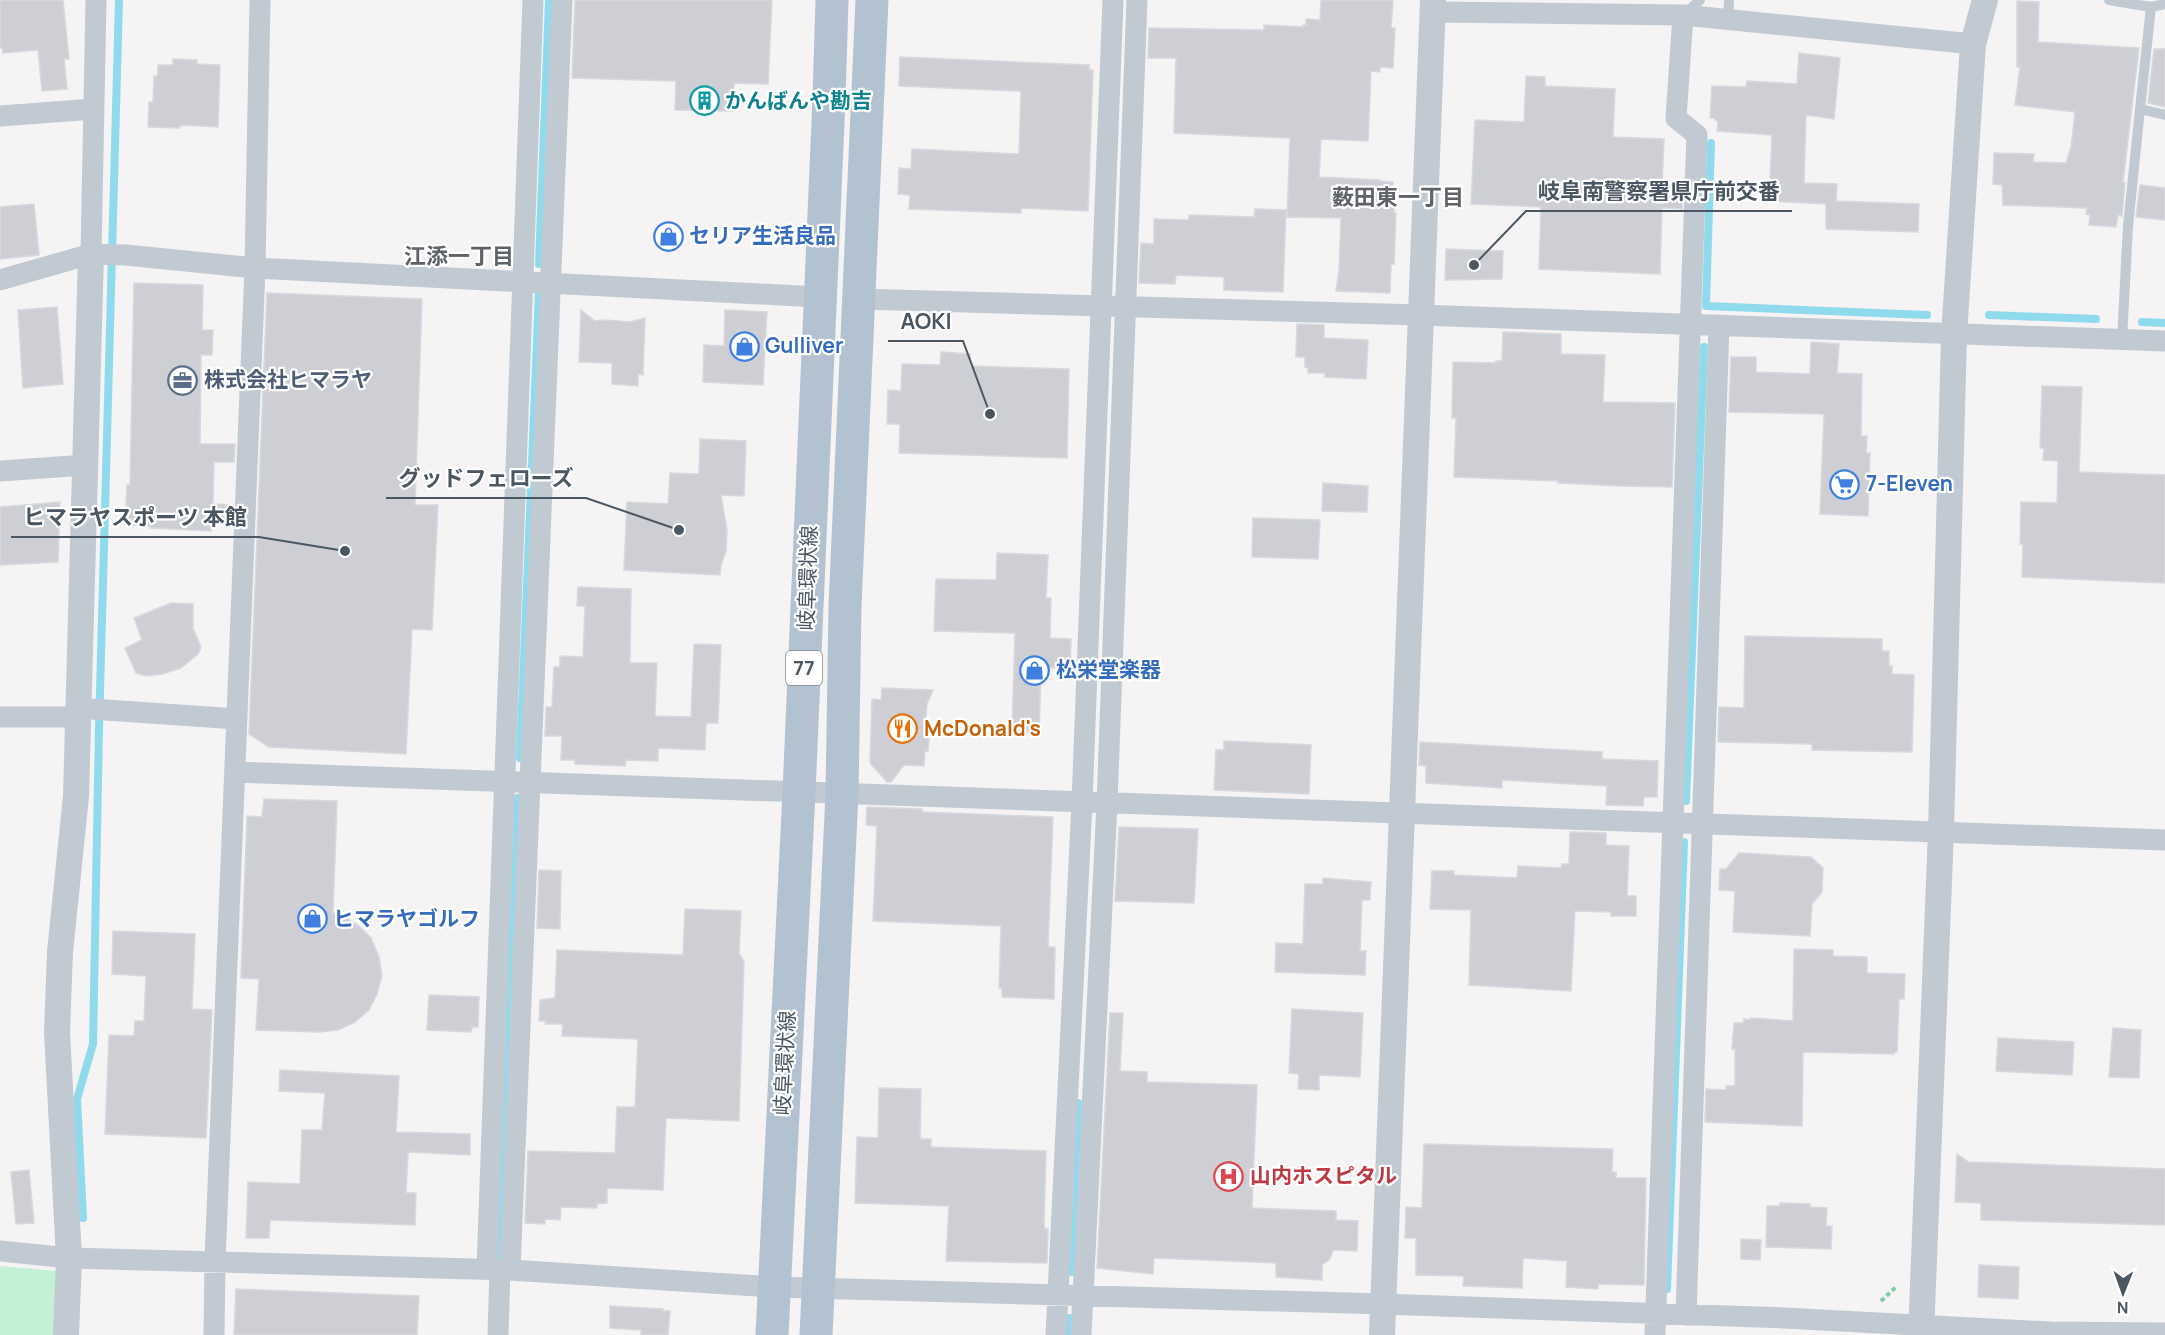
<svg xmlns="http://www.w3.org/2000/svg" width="2165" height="1335" viewBox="0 0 2165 1335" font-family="Manrope,'Noto Sans JP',sans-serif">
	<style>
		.green { fill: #c3f1d5 }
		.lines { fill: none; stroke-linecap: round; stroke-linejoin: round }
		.stream { stroke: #90daee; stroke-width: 8 }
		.building { fill: #cdcfd5; stroke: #d7d9de; stroke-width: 1.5 }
		.path { stroke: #7ad0a6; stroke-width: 4; stroke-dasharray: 4.5 3; stroke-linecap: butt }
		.service { stroke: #c1cad2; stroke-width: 10 }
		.minor { stroke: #c1cad2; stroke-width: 21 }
		.tertiary { stroke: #c1cad2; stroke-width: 26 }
		.primary { stroke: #b3c2d1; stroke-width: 33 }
		.labels { text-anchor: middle; stroke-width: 4.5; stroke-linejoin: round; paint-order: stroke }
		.shield { fill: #fff; stroke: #808990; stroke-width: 1.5 }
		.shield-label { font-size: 20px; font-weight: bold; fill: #4a5661 }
		.culture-label { font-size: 21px; font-weight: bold; fill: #0d838f; stroke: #fff; text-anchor: start }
		.shop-label { font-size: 21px; font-weight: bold; fill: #366cbe; stroke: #fff; text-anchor: start }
		.service-label { font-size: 21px; font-weight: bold; fill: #4e5e75; stroke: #fff; text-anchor: start }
		.street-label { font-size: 21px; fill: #4a5661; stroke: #fff }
		.food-label { font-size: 21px; font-weight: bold; fill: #c56008; stroke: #fff; text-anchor: start }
		.health-label { font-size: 21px; font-weight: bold; fill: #be3a42; stroke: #fff; text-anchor: start }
		.neighbourhood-label { font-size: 22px; font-weight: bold; fill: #5f6368; stroke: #fff }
		.leader { fill: none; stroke: #4a5661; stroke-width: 2 }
		.callout-dot { fill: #4a5661; stroke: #fff; stroke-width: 2 }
		.callout-label { font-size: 22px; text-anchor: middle; font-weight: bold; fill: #4a5661; stroke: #fff; stroke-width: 4.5; stroke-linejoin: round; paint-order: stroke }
	</style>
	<rect width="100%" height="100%" fill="#f5f3f3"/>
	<path class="green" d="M0,1266L57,1271L55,1335H0Z"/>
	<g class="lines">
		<path class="stream" d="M1711,143L1706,306L1927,315
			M539,264L549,0
			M1989,315L2096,319
			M2142,322L2165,323
			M520,758L539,292
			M1686,801L1704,347
			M83,1218L77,1099L93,1044L99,728L119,0
			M500,1258L518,798
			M1071,1272L1078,1103
			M1667,1289L1684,842
			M1069,1335V1318"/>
	</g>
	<path class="building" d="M0,0H63L69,59H64L67,89L42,91L38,50L3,53L2,47L0,48Z
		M575,0H772L768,84L734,83L733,111L675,110L676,81L572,78Z
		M1321,0H1393L1391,28H1395L1393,68L1380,67V72L1371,71L1368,141L1321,139L1319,177L1380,180V181L1393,182L1392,202H1395L1394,213H1396L1394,264H1391L1390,293L1336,291L1339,270L1341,218L1287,217L1290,138L1174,133L1176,58H1148L1149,28L1264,30V25L1303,27V25H1306V19L1320,20Z
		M2017,1L2039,2L2038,42L2139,48L2123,182L2125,183L2122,216L2118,215L2116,227L2089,225L2090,215L2086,214L2087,208L2003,205L2002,185L1993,184L1994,153L2034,154L2033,162L2066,163L2071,147L2075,112L2015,105L2020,67H2017Z
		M2154,49H2165V107L2148,103Z
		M1799,53L1840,58L1834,119L1806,115L1804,183L1837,184L1836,201L1919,204L1918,232L1826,229V204L1769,201L1772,135L1717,131L1718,121L1715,120V118H1710L1712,86L1746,87L1747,81L1797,84Z
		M900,57L1089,65V70H1093L1088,211L1021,208V213L909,209L910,195L898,194L899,168L911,169L912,149L1019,154L1021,91L899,86Z
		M173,59L197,60V64L220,65L218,127L180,125V128L148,127L149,102H153L154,76H158V65H173Z
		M1526,76L1545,77V86L1615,89L1613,137L1664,139L1662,185H1682V209L1662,208L1660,274L1539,269L1541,207L1471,204L1475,120L1524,122Z
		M2140,185L2165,188V220L2136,217Z
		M34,204L39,255L0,259V207Z
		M1255,209L1286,210L1283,292L1224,290V277L1176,275L1175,284L1139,283L1141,243L1154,244V219L1189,220V215L1254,217Z
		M1446,249L1503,251L1502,279L1445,280Z
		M134,283L203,285L202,330H213L212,355H201L200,444H235L234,462H214L213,504L233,505L232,524L212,523L211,531L150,528V526L125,525L127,485H130Z
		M267,293L422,299L415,505H438L432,630L412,629L406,754L269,747L249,734Z
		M57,307L63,384L23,388L18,310Z
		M581,310L595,321L605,320L630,322L645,318L643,375L638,374V386L612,384V363L579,362Z
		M725,310L767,312L763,385L703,382L704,345L724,346Z
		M1297,324L1324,325V338L1368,340L1366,379L1325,377V373H1308V368L1305,367V357H1296Z
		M1503,332L1561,334V354L1605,355L1603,402L1675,403L1672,487L1621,486L1558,483V481L1454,477L1456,418H1452L1453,362L1496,363V361H1502Z
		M1811,342L1839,344L1837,373L1862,374L1861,436H1867L1866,453H1870L1868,516L1820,514L1824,414L1729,412L1731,357H1756V372L1810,374Z
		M941,352L970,354V366L1069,369L1067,458L899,453L900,424H887L888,390L901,391L902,364L940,365Z
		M2042,386L2082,387L2079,472L2165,475V583L2022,577L2023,544H2020L2021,502L2057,503L2058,461L2043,460L2044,448H2040Z
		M700,439L746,441L744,496L721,495L727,530L726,551L721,565L720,575L624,570L627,502L668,504L670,473L699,474Z
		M1323,483L1368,486L1367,512L1322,511Z
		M60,502L58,562L0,565V507Z
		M1253,518L1320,520L1318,559L1252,557Z
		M997,553L1048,555L1046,598H1051L1050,638L1071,639L1070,669L1041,667L1039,734L1012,733L1015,633L934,631L936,579L996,580Z
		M578,587L631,589L630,663H657L655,716L691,717L694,644L721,645L718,723H706L705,750L658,748V761L626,760L625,766L575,764V760H561L562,736H545L546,707H552L554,667H560V656L583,657L585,606H577Z
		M171,603L193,604V628L201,647L198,654L181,668L162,674L146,676L136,673L125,648L142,640L134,618Z
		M1745,636L1882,639V651H1889V666H1892V674L1914,675L1912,752L1812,750V744L1718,742L1719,707L1744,708Z
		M882,688L933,690L927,704L925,727L930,728L928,751L925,750L924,766L904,765L891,782H887L870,763L872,699L881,700Z
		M1224,741L1311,745L1309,794L1214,790L1216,750H1224Z
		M1420,742L1602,752V759L1658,761L1657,797H1644L1643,806L1606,805L1607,786L1502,780V788L1426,783V766L1419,765Z
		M264,799L337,801L333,913L347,918L359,926L371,938L379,957L382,975L377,994L369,1010L355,1022L338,1030L319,1032L256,1030L259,979L241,978L247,816L262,817Z
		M867,807L922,809V812L1053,817L1048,947H1055L1054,999L1002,997V988H999L1001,926L873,921L877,826L866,825Z
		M1119,827L1198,829L1194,903L1115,901Z
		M1570,832L1606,833V845L1629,846L1627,896H1636V916H1611V912L1575,911L1571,991L1469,985L1471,910L1430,909L1432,871H1454V875L1517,878L1518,866L1561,868L1562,864H1569Z
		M1739,853L1811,857L1823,868L1822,892L1812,904L1810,936L1733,932L1735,891L1719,890L1720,869H1726Z
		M539,870L561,871L560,929L537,928Z
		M1323,878L1371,882L1370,900H1362L1360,951H1366L1365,975L1275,972L1276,943L1303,944L1305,884H1323Z
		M685,909L741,911L739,954L744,961L739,1121L666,1118L663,1190L607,1188V1203L597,1204V1208L561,1207L560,1220L545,1219V1224L525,1223L528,1151L615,1153L617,1107H635L638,1039L562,1036L563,1024H545L546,1021H539L540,1000L555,998L557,950L683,955Z
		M113,931L195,934L192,1009L212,1010L206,1138L105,1134L109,1035L134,1036L135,1021H144L146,976L112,974Z
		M1794,949L1833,950V956L1867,957V973L1905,974L1904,999H1899L1897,1052H1895L1894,1054L1803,1052L1802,1126L1705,1122L1706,1089L1726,1090V1086H1735V1049H1732L1734,1023H1743L1744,1019L1751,1020V1018L1793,1021Z
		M429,995L479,997L478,1027H472L471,1032L427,1030Z
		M1292,1009L1363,1013L1360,1077L1319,1075V1090L1298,1089L1299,1074L1289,1073Z
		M1110,1013H1123L1120,1071L1147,1072V1082L1257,1085L1252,1208L1336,1211V1220L1358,1221L1357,1251L1333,1250L1330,1259L1322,1265V1280L1276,1277V1263L1154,1258L1153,1274L1097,1268Z
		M2113,1028L2141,1030L2139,1078L2109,1077Z
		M1998,1038L2074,1042L2072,1075L1996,1071Z
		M280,1070L399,1076L396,1132L470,1134V1155L408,1152L406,1193H416L415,1225L270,1220L269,1238H246L248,1182L300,1184L302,1130H322L325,1093L279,1091Z
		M879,1088L921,1089L920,1139H931V1147L1046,1151L1044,1225L1045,1229H1048L1047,1263L946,1261L949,1206L855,1203L857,1137L878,1138Z
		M1424,1144L1613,1149L1612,1172H1616V1178H1646L1644,1285L1598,1284V1289L1566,1287L1567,1261L1523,1258L1522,1288L1463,1286L1464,1276L1416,1275V1238H1405L1406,1207L1422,1208Z
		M1957,1154L1969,1162L2165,1169V1225L1981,1220V1203L1955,1202Z
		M29,1170L34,1223L16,1224L11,1172Z
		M1780,1203L1810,1204V1207L1827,1208L1826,1226H1832L1831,1249L1766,1247L1767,1206H1780Z
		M1741,1239L1761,1240L1760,1260L1741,1259Z
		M1979,1265L2019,1267L2018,1299L1978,1297Z
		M236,1289L419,1296L417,1335H234Z
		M610,1306L663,1309V1311H670L668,1335H641V1330L610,1328Z"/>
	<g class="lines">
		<path class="path" d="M1881,1301L1897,1286"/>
		<path class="service" d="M2109,0L2151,7L2165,4
			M2151,7L2140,109L2165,115
			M1684,15L1700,0
			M1728,18L1729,0
			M2122,340L2128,226L2140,109"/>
		<path class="minor" d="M1433,12L1683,15L1973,44
			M0,116L94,109
			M91,254L96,0
			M0,280L91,254L126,255L255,268L819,297
			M860,299L1420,315L2165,341
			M0,471L86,465
			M77,708L237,719
			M0,717H77
			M235,772L2165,840
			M0,1251L69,1258L510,1270L774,1287L1383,1304L1784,1318L2050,1332L2165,1333
			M487,1269L533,0
			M510,1270L562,0
			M1686,1315L1719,325
			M214,1335L215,1261L255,268L260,0
			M498,1335L500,1270
			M1056,1335L1082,802L1113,0
			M1081,1335L1107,803L1137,0
			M1655,1335L1697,135L1676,118L1683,15"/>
		<path class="tertiary" d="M66,1335L69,1258L57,1032L60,952L76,796L91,254
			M1382,1335L1433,0
			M1921,1335L1941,831L1954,335L1973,44L1985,0"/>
		<path class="primary" d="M772,1335L799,792L829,99L832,0
			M816,1335L842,794L845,606L872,0"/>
	</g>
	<defs>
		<symbol id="building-ring" viewBox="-11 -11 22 22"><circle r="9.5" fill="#fff" stroke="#0f9aa8" stroke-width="1.5"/><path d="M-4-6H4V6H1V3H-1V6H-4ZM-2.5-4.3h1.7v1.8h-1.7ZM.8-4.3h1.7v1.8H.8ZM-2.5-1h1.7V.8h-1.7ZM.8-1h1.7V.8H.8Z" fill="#0f9aa8"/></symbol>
		<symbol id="shop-ring" viewBox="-11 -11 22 22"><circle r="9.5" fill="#fff" stroke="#3f7fe0" stroke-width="1.5"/><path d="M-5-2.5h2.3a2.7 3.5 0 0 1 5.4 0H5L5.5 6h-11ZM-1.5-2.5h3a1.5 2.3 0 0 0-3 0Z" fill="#3f7fe0"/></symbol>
		<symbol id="office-ring" viewBox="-11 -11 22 22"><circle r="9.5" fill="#fff" stroke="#5c6f8a" stroke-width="1.5"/><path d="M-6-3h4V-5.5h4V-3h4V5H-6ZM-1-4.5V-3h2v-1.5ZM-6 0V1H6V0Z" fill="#5c6f8a"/></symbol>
		<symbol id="supermarket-ring" viewBox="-11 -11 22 22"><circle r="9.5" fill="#fff" stroke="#3f7fe0" stroke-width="1.5"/><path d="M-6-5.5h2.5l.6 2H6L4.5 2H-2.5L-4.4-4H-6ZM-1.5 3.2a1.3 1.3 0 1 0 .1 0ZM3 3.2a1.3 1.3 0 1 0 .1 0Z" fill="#3f7fe0"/></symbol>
		<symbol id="restaurant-ring" viewBox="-11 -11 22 22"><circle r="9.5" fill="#fff" stroke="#e8710a" stroke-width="1.5"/><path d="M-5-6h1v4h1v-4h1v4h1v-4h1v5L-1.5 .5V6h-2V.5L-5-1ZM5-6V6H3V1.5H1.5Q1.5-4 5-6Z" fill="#e8710a"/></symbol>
		<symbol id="hospital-ring" viewBox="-11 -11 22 22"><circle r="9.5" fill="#fff" stroke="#e0444e" stroke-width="1.5"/><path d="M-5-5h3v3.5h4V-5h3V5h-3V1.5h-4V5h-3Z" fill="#e0444e"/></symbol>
	</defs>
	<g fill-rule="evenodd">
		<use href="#building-ring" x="688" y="84" width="33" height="33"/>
		<use href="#shop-ring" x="652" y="220" width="33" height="33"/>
		<use href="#shop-ring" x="728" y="330" width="33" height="33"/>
		<use href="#office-ring" x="166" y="364" width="33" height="33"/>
		<use href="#supermarket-ring" x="1828" y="468" width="33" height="33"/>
		<use href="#shop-ring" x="1018" y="654" width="33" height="33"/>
		<use href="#restaurant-ring" x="886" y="712" width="33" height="33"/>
		<use href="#shop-ring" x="296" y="902" width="33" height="33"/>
		<use href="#hospital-ring" x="1212" y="1160" width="33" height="33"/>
	</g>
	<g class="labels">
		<rect class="shield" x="786" y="651" width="36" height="34" rx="4.5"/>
		<g class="shield-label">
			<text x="804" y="675">77</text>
		</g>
		<g class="culture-label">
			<text x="725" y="108">かんばんや勘吉</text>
		</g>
		<g class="shop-label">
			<text x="689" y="243">セリア生活良品</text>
			<text x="765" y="353">Gulliver</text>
			<text x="1866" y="491">7-Eleven</text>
			<text x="1056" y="677">松栄堂楽器</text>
			<text x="333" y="926">ヒマラヤゴルフ</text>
		</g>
		<g class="service-label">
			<text x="204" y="387">株式会社ヒマラヤ</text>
		</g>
		<g class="street-label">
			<text transform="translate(808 578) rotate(-88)" y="7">岐阜環状線</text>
			<text transform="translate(785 1063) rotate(-87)" y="7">岐阜環状線</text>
		</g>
		<g class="food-label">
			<text x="924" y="736">McDonald's</text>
		</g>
		<g class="health-label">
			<text x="1250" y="1183">山内ホスピタル</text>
		</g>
		<g class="neighbourhood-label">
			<text x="1398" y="205">薮田東一丁目</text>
			<text x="459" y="264">江添一丁目</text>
		</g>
	</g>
	<path class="leader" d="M1474 265L1526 211H1792M990 414L963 341H888M679 530L586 498H386M345 551L259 537H11"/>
	<g class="callout-dot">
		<circle cx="1474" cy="265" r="6"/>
		<circle cx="990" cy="414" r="6"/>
		<circle cx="679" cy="530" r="6"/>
		<circle cx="345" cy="551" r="6"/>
	</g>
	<g class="callout-label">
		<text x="1659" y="199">岐阜南警察署県庁前交番</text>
		<text x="926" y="329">AOKI</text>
		<text x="486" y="486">グッドフェローズ</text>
		<text x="135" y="525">ヒマラヤスポーツ 本館</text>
	</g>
	<g transform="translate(2123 1293) rotate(181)" stroke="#ffffff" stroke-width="4.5" paint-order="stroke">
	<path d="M0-4.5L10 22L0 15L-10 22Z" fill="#4a5661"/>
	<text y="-9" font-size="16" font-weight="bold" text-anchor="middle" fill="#4a5661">N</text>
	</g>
</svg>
